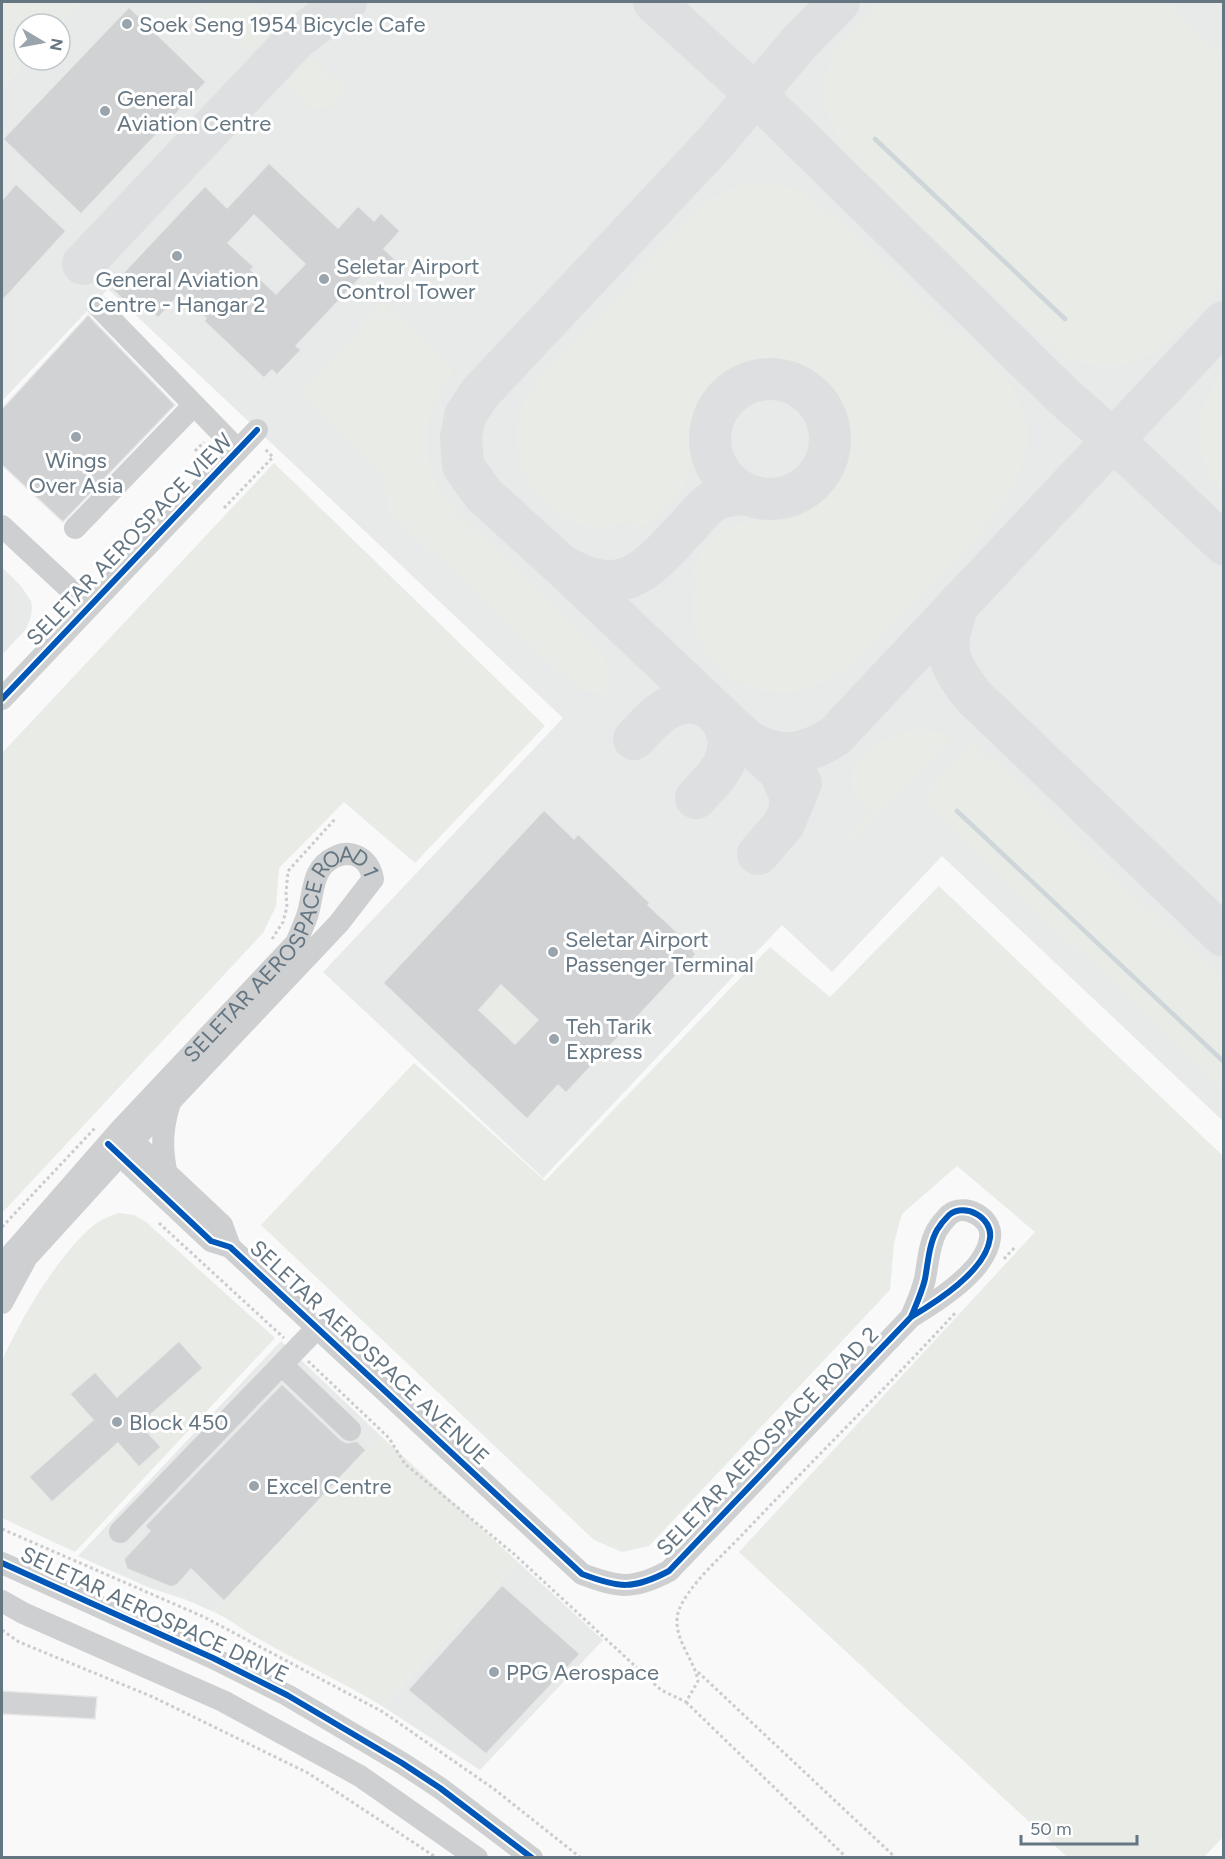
<svg xmlns="http://www.w3.org/2000/svg" width="1225" height="1859" viewBox="0 0 1225 1859" font-family="Figtree,sans-serif">
	<style>
		.built { fill: #e8e9e9 }
		.green { fill: #e8ebe6 }
		.lines { fill: none; stroke-linecap: round; stroke-linejoin: round }
		.stream { stroke: #ced6d9; stroke-width: 4.5 }
		.taxiway { stroke: #dedfe0; stroke-width: 42 }
		.building { fill: #d0d2d3; stroke: #e8e8e8; stroke-width: 1.5; fill-rule: evenodd }
		.path { stroke: #cbcccd; stroke-width: 3; stroke-dasharray: 3 3; stroke-linecap: butt }
		.minor { stroke: #cecfd0; stroke-width: 22 }
		.cycleway-casing { stroke: #fff; stroke-width: 10 }
		.cycleway { stroke: #0057b8; stroke-width: 6 }
		.poi-dot { fill: #99a4ac; stroke: #fff; stroke-width: 2 }
		.labels { text-anchor: middle; stroke-width: 6; stroke-linejoin: round; paint-order: stroke }
		.poi-label { font-size: 22px; fill: #657683; stroke: #fff; text-anchor: start }
		.street-label { font-size: 22px; fill: #657683; stroke: #fff }
	</style>
	<rect width="100%" height="100%" fill="#f9f9f9"/>
	<path class="built" d="M82,2H1223V1121L942,856L832,972L782,925L543,1178L323,972L563,718L108,289L2,401V87L27,60H60V25Z
		M2,567L21,586L31,601L32,608L31,617L26,629L2,655Z
		M281,1341L381,1436L214,1612L184,1599L150,1588L78,1556Z
		M518,1562L603,1640L480,1770L382,1706Z"/>
	<path class="green" d="M2,2H82L60,25L24,24V60H27L2,87Z
		M197,2H252L278,26L252,54Z
		M877,2H1167L1223,55V286C1180,333 1140,388 1068,358C1060,354 1052,347 1045,343L858,167L837,138L826,111L824,80L834,50Z
		M312,57L348,91C338,103 329,111 312,108L286,84Z
		M774,182L800,191L821,205L1007,379C1021,401 1032,425 1026,452C1022,474 1007,498 994,516C981,536 960,553 944,570C906,610 868,661 817,685C766,710 699,673 692,617C691,605 693,593 695,581L689,578C697,559 706,540 726,528C742,519 757,521 774,521C806,520 836,496 846,466C877,372 749,315 699,399C687,419 691,440 690,461C689,493 665,516 637,528L633,521C621,524 609,528 597,528C547,524 511,473 516,426C518,409 529,394 538,380L699,208C727,187 739,183 774,182Z
		M383,303L454,371C418,419 416,471 460,516L602,652C610,670 610,677 605,696L578,689L388,511L384,476L307,401L304,395V387Z
		M1223,374V491C1189,458 1191,408 1223,374Z
		M274,463L545,726L415,863L344,802L279,868L276,906L263,933L2,1213V753Z
		M919,729L949,733L952,736L854,840L847,834L870,810C862,802 850,791 851,779C852,750 896,733 919,729Z
		M971,745L978,746L1223,979V1088L935,815L927,800L929,790Z
		M939,886L1223,1156L1224,1836L1204,1857H1067L739,1552L1035,1232L957,1166L902,1214L894,1243L890,1290L649,1546L622,1552L594,1540L261,1225L414,1063L545,1181L770,947L830,997Z
		M501,985L538,1020L515,1044L479,1010Z
		M119,1213L134,1215L146,1222L275,1338L75,1552L2,1518V1361C20,1320 59,1253 94,1225C102,1219 110,1216 119,1213Z
		M381,1436L518,1562L382,1706C339,1680 293,1659 250,1634C238,1626 227,1618 214,1612Z"/>
	<g class="lines">
		<path class="stream" d="M875,139L1065,319
			M957,811L1224,1062"/>
		<path class="taxiway" d="M654,2L756,95L1062,395L1113,440L1224,544
			M83,264L297,38L346,2
			M710 439a60 60 0 1 1 120 0a60 60 0 1 1-120 0Z
			M565,567C626,602 650,566 690,524C698,515 706,504 717,499C726,495 736,495 745,494
			M960,602C942,645 944,659 973,696L1224,936
			M634,739C646,727 657,712 673,706C709,692 739,727 725,761C719,775 706,787 696,798
			M748,741C780,760 804,756 835,736L1224,322
			M790,809V795L780,772L562,566L483,494L463,466L461,438L465,416L479,394L713,145L798,44L839,2
			M758,854L784,824L801,783"/>
	</g>
	<path class="building" d="M129,7L206,82L81,214L3,139Z
		M269,163L338,228L358,206L374,221L381,213L400,231L384,249L397,261L389,269L378,259L296,346L301,350L277,375L272,370L264,378L204,321L206,318L180,294L158,318L148,308L140,316L110,287L205,186L227,208ZM254,215L305,264L276,294L251,270L254,267L228,243Z
		M16,184L66,231L2,301V200Z
		M88,315L175,405L63,522L2,465V409Z
		M544,810L574,839L578,834L650,903L648,905L695,949L693,951L696,954L566,1093L558,1085L527,1119L383,983ZM501,985L538,1020L515,1044L479,1010Z
		M179,1341L203,1368L140,1424L161,1447L139,1467L118,1443L52,1502L29,1477L93,1420L70,1394L95,1372L117,1397Z
		M282,1384L341,1440L347,1443L357,1441L366,1450L224,1601L191,1569L177,1585L171,1587L127,1569L124,1559L150,1531L145,1526Z
		M502,1585L580,1654L486,1754L408,1690Z
		M2,1691L97,1697L95,1719L2,1714Z"/>
	<g class="lines">
		<path class="path" d="M195,451L204,442
			M224,508L273,457L264,448
			M272,939L283,922L287,907L286,893L288,871L335,819
			M159,1223L284,1338
			M2,1227L95,1128
			M1004,1259L1015,1247
			M308,1361L389,1438L405,1464L514,1554L661,1690L686,1702L698,1681C694,1658 672,1638 678,1613C685,1588 724,1554 742,1535C813,1460 887,1387 957,1311
			M2,1529L204,1617L383,1712L494,1789L581,1858
			M2,1630L19,1642L153,1697L308,1773L437,1858
			M698,1672L896,1858
			M686,1702L847,1858"/>
		<g class="minor">
			<path d="M97,305L238,450"/>
			<path d="M2,526L89,607"/>
			<path d="M75,528L194,405"/>
			<path d="M2,699L257,430"/>
			<path d="M122,1131L222,1225L230,1247"/>
			<path d="M108,1144L211,1241L230,1247L582,1574C619,1588 633,1590 669,1571L911,1317C936,1302 986,1271 990,1238C993,1218 965,1202 949,1215C945,1219 940,1225 937,1230C929,1244 928,1263 925,1279C922,1292 916,1305 911,1317"/>
			<path d="M167,1175C161,1148 162,1128 170,1103"/>
			<path id="s1" d="M2,1270L9,1257L120,1130L296,943C300,933 305,923 308,913C314,891 312,867 335,857C341,854 348,853 354,855C365,858 371,868 373,879L339,923L132,1142L27,1257L2,1303"/>
			<path d="M282,1365L350,1430"/>
			<path d="M120,1532L317,1328"/>
			<path d="M2,1563L213,1658L287,1695L402,1763L440,1788L532,1858"/>
			<path d="M2,1601L23,1613L223,1701L360,1776L477,1858"/>
		</g>
		<defs>
			<path id="cycleway" d="M2,699L257,430
				M108,1144L211,1241L230,1247L582,1574C619,1588 633,1590 669,1571L911,1317C936,1302 986,1271 990,1238C993,1218 965,1202 949,1215C945,1219 940,1225 937,1230C929,1244 928,1263 925,1279C922,1292 916,1305 911,1317
				M2,1563L213,1658L287,1695L402,1763L440,1788L532,1858"/>
		</defs>
		<use href="#cycleway" class="cycleway-casing"/>
		<use href="#cycleway" class="cycleway"/>
	</g>
	<g class="poi-dot">
		<circle cx="127" cy="24" r="6"/>
		<circle cx="105" cy="111" r="6"/>
		<circle cx="177" cy="256" r="6"/>
		<circle cx="324" cy="279" r="6"/>
		<circle cx="76" cy="437" r="6"/>
		<circle cx="553" cy="952" r="6"/>
		<circle cx="554" cy="1039" r="6"/>
		<circle cx="117" cy="1422" r="6"/>
		<circle cx="254" cy="1486" r="6"/>
		<circle cx="494" cy="1672" r="6"/>
	</g>
	<g class="labels">
		<g class="poi-label">
			<text x="139" y="32">Soek Seng 1954 Bicycle Cafe</text>
			<text x="117" y="106">General<tspan x="117" dy="25">Aviation Centre</tspan></text>
			<text x="336" y="274">Seletar Airport<tspan x="336" dy="25">Control Tower</tspan></text>
			<text x="177" y="287" text-anchor="middle">General Aviation<tspan x="177" dy="25">Centre - Hangar 2</tspan></text>
			<text x="76" y="468" text-anchor="middle">Wings<tspan x="76" dy="25">Over Asia</tspan></text>
			<text x="565" y="947">Seletar Airport<tspan x="565" dy="25">Passenger Terminal</tspan></text>
			<text x="566" y="1034">Teh Tarik<tspan x="566" dy="25">Express</tspan></text>
			<text x="129" y="1430">Block 450</text>
			<text x="266" y="1494">Excel Centre</text>
			<text x="506" y="1680">PPG Aerospace</text>
		</g>
		<g class="street-label">
			<text transform="translate(129 539) rotate(-46)" y="8">SELETAR AEROSPACE VIEW</text>
			<text dy="8" stroke="none"><textPath href="#s1" startOffset="434">SELETAR AEROSPACE ROAD 1</textPath></text>
			<text transform="translate(370 1352) rotate(43)" y="8">SELETAR AEROSPACE AVENUE</text>
			<text transform="translate(767 1441) rotate(-46)" y="8">SELETAR AEROSPACE ROAD 2</text>
			<text transform="translate(155 1614) rotate(25)" y="8">SELETAR AEROSPACE DRIVE</text>
		</g>
	</g>
	<rect width="1225" height="1859" fill="none" stroke="#657683" stroke-width="6"/>
	<g transform="translate(42 42) rotate(100)"><circle r="28" fill="#ffffff" stroke="#c1c8cd" stroke-width="1.5"/>
	<path d="M0-4.5L10 22L0 15L-10 22Z" fill="#99a4ac"/>
	<text y="-9" font-size="16" font-weight="bold" text-anchor="middle" fill="#657683">N</text>
	</g>
	<path d="M1021 1835v9h116v-9" fill="none" stroke="#657683" stroke-width="3"/>
	<text x="1030" y="1835" font-size="18" fill="#657683" stroke="#ffffff" stroke-width="4.5" paint-order="stroke">50 m</text>
</svg>
